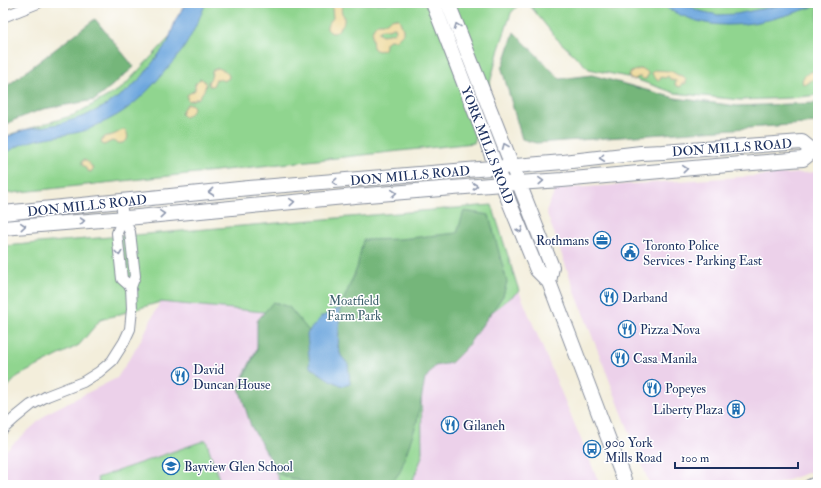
<svg xmlns="http://www.w3.org/2000/svg" width="821" height="488" viewBox="0 0 821 488" font-family="'IM FELL Double Pica',serif">
	<style>
		.built { fill: #ecd1ea }
		.green { fill: #90d58f; stroke: #568276 }
		.forest { fill: #74b67a; stroke: #48726c }
		.sand { fill: #eeda9e; stroke: #84847e; fill-rule: evenodd }
		.water { fill: #6ea7de; stroke: #446b9e }
		.lines { fill: none; stroke-linecap: round; stroke-linejoin: round }
		.minor-casing { stroke: #878e9c; stroke-width: 12 }
		.secondary-casing { stroke: #878e9c; stroke-width: 16 }
		.minor { stroke: #fff; stroke-width: 10 }
		.secondary { stroke: #fff; stroke-width: 14 }
		.oneway { stroke: #8d97ae }
		.labels { text-anchor: middle; stroke-width: 3; stroke-linejoin: round; paint-order: stroke }
		.street-label { font-size: 13px; fill: #1b2f5e; stroke: #fff }
		.poi-label { font-size: 13px; fill: #1b2f5e; stroke: #fff; text-anchor: start }
		.park-label { font-size: 13px; fill: #3e616d; stroke: #fff }
	</style>
	<rect width="100%" height="100%" fill="#fff"/>
	<filter id="ink" filterUnits="userSpaceOnUse"><feTurbulence type="fractalNoise" baseFrequency=".025" numOctaves="2"/><feDisplacementMap in="SourceGraphic" scale="8" xChannelSelector="R" yChannelSelector="G"/><feConvolveMatrix kernelMatrix="1 2 1 2 8 2 1 2 1" color-interpolation-filters="sRGB"/></filter>
	<filter id="wash" filterUnits="userSpaceOnUse"><feTurbulence type="fractalNoise" baseFrequency=".012" numOctaves="4" result="noise"/><feDisplacementMap in="SourceGraphic" scale="16" xChannelSelector="R" yChannelSelector="G"/><feGaussianBlur stdDeviation="0.9" result="paint"/><feColorMatrix in="noise" values="0 0 0 0 0 0 0 0 0 0 0 0 0 0 0 0 0 1.4 0 .05"/><feComposite in="paint" operator="in"/></filter>
	<g filter="url(#wash)">
		<rect width="100%" height="100%" fill="#f3eedb"/>
		<path class="built" d="M818,172V469L774,485H650L577,297L546,211L556,189Z
			M519,291L600,485H411L422,457L421,367Z
			M160,302L264,312L263,441L281,485H3V453L49,412L117,378L140,342Z"/>
		<path class="green" d="M188,3H520L511,13L499,49L474,143L3,194V173L11,134L74,115L122,88L169,38Z
			M528,3H818V95L790,98L740,100L675,93L632,78L589,69L556,38Z
			M492,205L519,291L421,367L422,457L411,485H281L263,441L242,379L261,340L264,312L160,302L100,320L79,345L18,376L3,392V246Z
			M206,440L221,485H99L97,478Z"/>
		<path class="forest" d="M95,19L134,67L95,100L43,109L14,120L3,127V89Z
			M514,32L560,79L592,75L675,98L737,106L818,103V123L536,143L522,139L502,69Z
			M464,211L489,215L507,282L503,296L465,349L451,363L435,366L425,379L417,422L400,472L390,485H309V484L279,474L251,426L239,388L257,350V321L273,302L289,307L309,331L307,334L348,364L341,356L338,347L340,308L357,268L363,240L400,239L457,233Z"/>
		<path class="sand" d="M333,3H356L353,4L345,3L342,5C341,9 341,13 344,16C344,23 345,22 340,28C337,31 337,33 332,33C322,28 329,23 333,18L332,8Z
			M600,3H627L628,4V7C617,13 608,12 600,3Z
			M395,18L399,19L403,29V33L396,40H390L385,43C385,44 385,47 384,49C381,52 374,51 373,47C372,45 373,42 372,40C371,33 372,28 378,23H385L389,20ZM394,27H395L396,30C393,35 387,34 382,35L379,33V31L382,29H388Z
			M218,68C223,70 229,72 229,78L224,81L219,79H216L213,86H209L208,82C209,80 211,79 211,77C213,71 210,70 218,68Z
			M639,69L645,70L648,73V75L646,79H643L641,77H638L634,80L630,79L629,76L631,72Z
			M655,70L671,71L678,75L683,76L686,79V83L685,84L682,83L681,87L676,86L675,85L676,81L671,80L668,76L665,78L661,77L660,80H657L652,74L653,71Z
			M818,70V78L813,79L807,84H803C799,76 811,71 818,70Z
			M200,79H202C210,85 203,91 199,98L189,101L187,99V95L195,90V84Z
			M187,104H191L194,107C193,111 188,117 184,117L181,114L183,109Z
			M122,130H125C129,134 129,142 122,143C119,144 115,142 112,141L104,145L101,143C103,134 109,137 115,134C118,133 120,131 122,130Z
			M83,160C87,160 91,165 93,169L91,172L87,171L85,167L82,165V162Z"/>
		<path class="water" d="M186,3H206C199,19 191,38 181,52C176,58 171,64 165,71C145,95 127,113 97,125C93,127 88,130 83,131C57,138 23,137 3,156V137L5,135L9,136L24,130L59,124L85,116L105,106L127,91L142,77L168,42L176,19Z
			M662,3H684L699,11L718,15L736,14L792,3H818V5C777,19 728,35 686,17C677,14 669,10 662,3Z
			M340,308L338,347L341,356L348,364L350,384L343,386L330,380L310,367L307,334L309,331L321,317Z"/>
	</g>
	<g filter="url(#ink)">
		<g class="lines">
			<defs>
				<path id="minor" d="M3,17L38,3
					M123,218L117,233L122,279L131,287
					M3,429L15,418L31,405L47,396L83,382L99,372L112,361L124,342L130,329L132,309L131,287L135,276L130,232L123,218L121,202
					M809,485L818,481"/>
				<path id="secondary" d="M433,3L489,148L508,199L537,270L549,282L626,485
					M448,3L552,267L549,282
					M3,213L249,188L563,162L641,153L663,152L802,142L813,151
					M3,228L138,217L355,196L502,184L562,180L704,167L803,159L813,151H818"/>
			</defs>
			<use href="#minor" class="minor-casing"/>
			<use href="#secondary" class="secondary-casing"/>
			<use href="#minor" class="minor"/>
			<use href="#secondary" class="secondary"/>
		</g>
		<defs><path id="oneway-chevron" d="M-2-3.5L2.5 0L-2 3.5" fill="none" stroke-width="1.6" stroke-linecap="round" stroke-linejoin="round"/></defs>
		<g class="oneway">
			<use href="#oneway-chevron" transform="translate(457 26) rotate(-111)"/>
			<use href="#oneway-chevron" transform="translate(505 146) rotate(-112)"/>
			<use href="#oneway-chevron" transform="translate(602 158) rotate(173)"/>
			<use href="#oneway-chevron" transform="translate(685 169) rotate(-5)"/>
			<use href="#oneway-chevron" transform="translate(541 181) rotate(-3)"/>
			<use href="#oneway-chevron" transform="translate(335 182) rotate(175)"/>
			<use href="#oneway-chevron" transform="translate(475 186) rotate(-5)"/>
			<use href="#oneway-chevron" transform="translate(211 192) rotate(174)"/>
			<use href="#oneway-chevron" transform="translate(394 193) rotate(-5)"/>
			<use href="#oneway-chevron" transform="translate(292 202) rotate(-5)"/>
			<use href="#oneway-chevron" transform="translate(162 214) rotate(-5)"/>
			<use href="#oneway-chevron" transform="translate(82 221) rotate(-5)"/>
			<use href="#oneway-chevron" transform="translate(23 226) rotate(-5)"/>
			<use href="#oneway-chevron" transform="translate(520 230) rotate(68)"/>
			<use href="#oneway-chevron" transform="translate(119 253) rotate(83)"/>
		</g>
	</g>
	<defs>
		<symbol id="office-ring" viewBox="-11 -11 22 22"><circle r="9.5" fill="#fff" stroke="#1f6fb2" stroke-width="1.5"/><path d="M-6-3h4V-5.5h4V-3h4V5H-6ZM-1-4.5V-3h2v-1.5ZM-6 0V1H6V0Z" fill="#1f6fb2"/></symbol>
		<symbol id="civic-ring" viewBox="-11 -11 22 22"><circle r="9.5" fill="#fff" stroke="#1f6fb2" stroke-width="1.5"/><path d="M-.6-6.5H3V-4.5H.6V-3L4-1V1h2V6H-6V1h2V-1L-.6-3ZM-1.2 2.5V6h2.4V2.5Z" fill="#1f6fb2"/></symbol>
		<symbol id="restaurant-ring" viewBox="-11 -11 22 22"><circle r="9.5" fill="#fff" stroke="#1f6fb2" stroke-width="1.5"/><path d="M-5-6h1v4h1v-4h1v4h1v-4h1v5L-1.5 .5V6h-2V.5L-5-1ZM5-6V6H3V1.5H1.5Q1.5-4 5-6Z" fill="#1f6fb2"/></symbol>
		<symbol id="building-ring" viewBox="-11 -11 22 22"><circle r="9.5" fill="#fff" stroke="#1f6fb2" stroke-width="1.5"/><path d="M-4-6H4V6H1V3H-1V6H-4ZM-2.5-4.3h1.7v1.8h-1.7ZM.8-4.3h1.7v1.8H.8ZM-2.5-1h1.7V.8h-1.7ZM.8-1h1.7V.8H.8Z" fill="#1f6fb2"/></symbol>
		<symbol id="bus-ring" viewBox="-11 -11 22 22"><circle r="9.5" fill="#fff" stroke="#1f6fb2" stroke-width="1.5"/><path d="M-5-6H5V4H4V6H2V4H-2V6H-4V4H-5ZM-3.5-4V0h7V-4ZM-3.5 1.2v1.5H-2V1.2ZM2 1.2v1.5H3.5V1.2Z" fill="#1f6fb2"/></symbol>
		<symbol id="school-ring" viewBox="-11 -11 22 22"><circle r="9.5" fill="#fff" stroke="#1f6fb2" stroke-width="1.5"/><path d="M0-5L7-2L0 1L-7-2ZM-4 1L0 2.5L4 1V4Q0 6-4 4Z" fill="#1f6fb2"/></symbol>
	</defs>
	<g fill-rule="evenodd">
		<use href="#office-ring" x="592" y="230" width="20" height="20"/>
		<use href="#civic-ring" x="620" y="242" width="20" height="20"/>
		<use href="#restaurant-ring" x="599" y="287" width="20" height="20"/>
		<use href="#restaurant-ring" x="617" y="319" width="20" height="20"/>
		<use href="#restaurant-ring" x="610" y="348" width="20" height="20"/>
		<use href="#restaurant-ring" x="170" y="366" width="20" height="20"/>
		<use href="#restaurant-ring" x="642" y="378" width="20" height="20"/>
		<use href="#building-ring" x="726" y="399" width="20" height="20"/>
		<use href="#restaurant-ring" x="440" y="415" width="20" height="20"/>
		<use href="#bus-ring" x="582" y="439" width="20" height="20"/>
		<use href="#school-ring" x="161" y="456" width="20" height="20"/>
	</g>
	<g class="labels">
		<g class="street-label">
			<text transform="translate(488 145) rotate(69)" y="5">YORK MILLS ROAD</text>
			<text transform="translate(732 147) rotate(-4)" y="5">DON MILLS ROAD</text>
			<text transform="translate(410 175) rotate(-5)" y="5">DON MILLS ROAD</text>
			<text transform="translate(87 205) rotate(-6)" y="5">DON MILLS ROAD</text>
		</g>
		<g class="poi-label">
			<text x="589" y="245" text-anchor="end">Rothmans</text>
			<text x="643" y="250">Toronto Police<tspan x="643" dy="15">Services - Parking East</tspan></text>
			<text x="622" y="302">Darband</text>
			<text x="640" y="334">Pizza Nova</text>
			<text x="633" y="363">Casa Manila</text>
			<text x="193" y="374">David<tspan x="193" dy="15">Duncan House</tspan></text>
			<text x="665" y="393">Popeyes</text>
			<text x="723" y="414" text-anchor="end">Liberty Plaza</text>
			<text x="463" y="430">Gilaneh</text>
			<text x="605" y="447">900 York<tspan x="605" dy="15">Mills Road</tspan></text>
			<text x="184" y="471">Bayview Glen School</text>
		</g>
		<g class="park-label">
			<text x="354" y="305">Moatfield<tspan x="354" dy="15">Farm Park</tspan></text>
		</g>
	</g>
	<rect width="821" height="488" fill="none" stroke="#fff" stroke-width="16"/>
	<path d="M675 462v6h123v-6" fill="none" stroke="#1b2f5e" stroke-width="2"/>
	<text x="681" y="462" font-size="12" fill="#1b2f5e" stroke="#ffffff" stroke-width="3" paint-order="stroke">100 m</text>
</svg>
